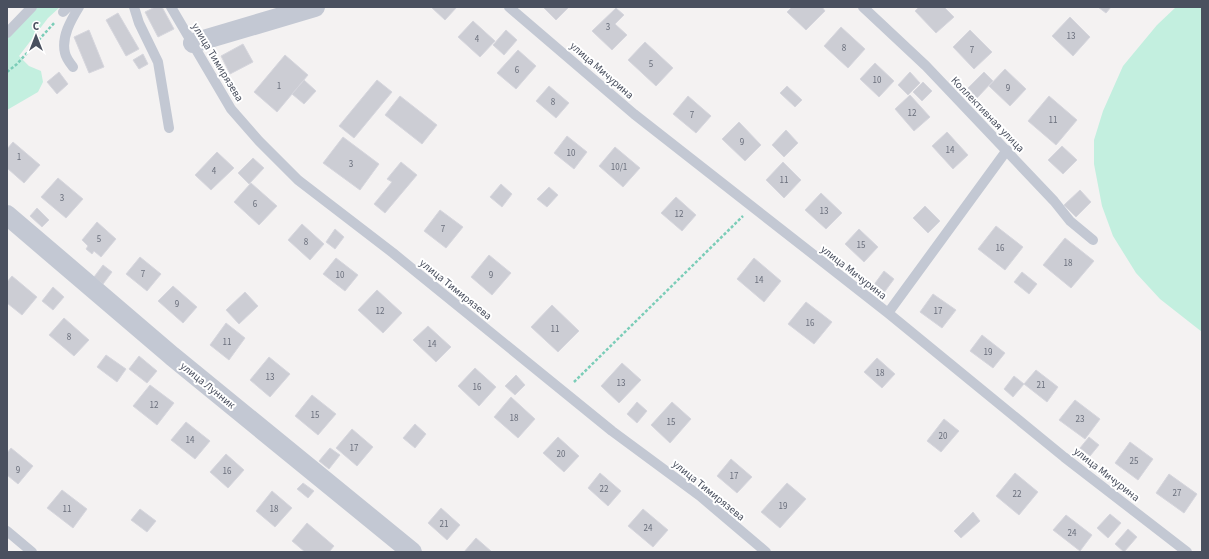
<svg xmlns="http://www.w3.org/2000/svg" width="1209" height="559" viewBox="0 0 1209 559" font-family="'Source Sans 3',sans-serif">
	<style>
		.green { fill: #c3efdf }
		.building { fill: #cccdd4; stroke: #d6d6dd }
		.lines { fill: none; stroke-linecap: round; stroke-linejoin: round }
		.path { stroke: #7bcdb8; stroke-width: 2.5; stroke-dasharray: 3 2; stroke-linecap: butt }
		.service { stroke: #c3c8d3; stroke-width: 10 }
		.minor { stroke: #c3c8d3; stroke-width: 20 }
		.labels { text-anchor: middle; stroke-width: 4; stroke-linejoin: round; paint-order: stroke }
		.number-label { font-size: 9px; fill: #6a6f7c }
		.street-label { font-size: 11px; fill: #4a505f; stroke: #fff }
	</style>
	<rect width="100%" height="100%" fill="#f4f2f2"/>
	<path class="green" d="M37,7H60L48,18L19,56L29,66L41,71L43,82L38,92L7,110V39Z
		M1176,7H1202V332L1160,299L1136,273L1113,236L1102,206L1094,164V140L1103,111L1123,66L1157,25Z"/>
	<path class="building" d="M155,7H162L174,29L158,37L145,12Z
		M431,7H457L445,20Z
		M543,7H569L556,20Z
		M792,7H822L825,11L806,30L787,12Z
		M919,7H944L954,17L936,33L915,11Z
		M1098,7H1111L1106,13Z
		M616,8L624,15L615,24L627,35L612,50L592,31Z
		M118,13L139,49L126,56L106,20Z
		M1070,17L1090,37L1073,56L1052,36Z
		M473,21L495,41L480,57L458,37Z
		M841,27L865,49L848,68L824,46Z
		M89,30L104,67L89,73L74,37Z
		M506,30L517,40L504,55L493,45Z
		M970,30L992,52L974,69L953,47Z
		M645,42L673,68L656,86L628,60Z
		M243,44L253,62L230,74L221,56Z
		M518,50L536,66L516,89L497,73Z
		M143,54L148,64L139,69L133,60Z
		M285,55L308,75L277,112L254,92Z
		M875,63L894,81L879,97L860,79Z
		M1005,69L1026,89L1010,106L989,86Z
		M59,72L68,84L57,94L47,82Z
		M910,72L920,83L908,95L898,85Z
		M984,72L993,81L977,98L968,88Z
		M304,80L316,91L304,104L292,94Z
		M377,80L392,92L354,138L339,126Z
		M923,82L932,91L922,101L913,92Z
		M549,86L569,103L556,118L536,101Z
		M787,86L802,100L795,107L780,93Z
		M910,95L930,117L914,131L895,109Z
		M400,96L437,125L422,144L385,115Z
		M688,96L711,116L696,133L673,114Z
		M1049,96L1077,120L1056,145L1028,121Z
		M739,122L761,145L745,161L722,139Z
		M786,130L798,143L784,157L772,145Z
		M947,132L968,155L953,169L932,146Z
		M567,136L587,152L574,169L554,153Z
		M343,137L379,164L360,190L323,163Z
		M13,142L40,165L24,183L7,168V149Z
		M1062,146L1077,160L1063,174L1048,160Z
		M615,147L640,168L623,187L599,166Z
		M217,152L234,168L211,190L195,175Z
		M253,158L264,168L249,184L238,173Z
		M401,162L417,175L385,213L374,204L392,182L387,179Z
		M783,162L801,180L784,198L766,180Z
		M58,178L83,199L66,218L41,197Z
		M251,183L277,206L259,225L234,202Z
		M501,184L512,194L502,207L490,197Z
		M549,187L558,195L547,207L537,199Z
		M1080,190L1091,202L1076,217L1064,205Z
		M821,193L842,213L826,229L805,210Z
		M676,197L696,215L682,231L661,213Z
		M925,206L940,221L928,233L913,218Z
		M37,208L49,220L42,227L30,216Z
		M440,210L463,227L446,248L424,231Z
		M97,222L116,239L101,257L94,251L92,254L86,249L88,246L82,240Z
		M302,224L324,244L310,260L288,240Z
		M996,226L1023,247L1005,270L978,249Z
		M335,229L344,237L335,249L326,242Z
		M859,229L878,247L864,262L845,244Z
		M1065,238L1094,261L1071,288L1043,265Z
		M489,255L511,273L492,295L471,277Z
		M140,257L161,274L147,291L126,274Z
		M336,258L358,275L345,291L323,274Z
		M754,258L781,281L764,302L737,279Z
		M103,265L112,272L103,284L94,277Z
		M884,271L894,279L883,294L873,286Z
		M1022,272L1037,284L1029,294L1014,282Z
		M12,276L37,297L22,315L7,303V282Z
		M173,286L197,307L183,323L158,301Z
		M53,287L64,297L53,310L42,301Z
		M377,290L402,313L383,333L358,310Z
		M245,292L258,306L239,324L226,310Z
		M933,294L956,310L942,328L920,312Z
		M806,302L832,322L814,344L788,324Z
		M552,305L579,331L558,352L531,327Z
		M64,318L89,340L74,356L49,335Z
		M226,323L245,338L229,360L210,345Z
		M428,326L451,347L436,362L413,340Z
		M982,335L1005,353L993,368L970,351Z
		M106,355L126,369L117,382L97,367Z
		M139,356L157,371L147,383L129,369Z
		M269,357L290,374L270,397L250,380Z
		M877,358L895,374L882,388L864,372Z
		M622,363L641,380L619,403L601,386Z
		M475,368L496,387L479,406L458,386Z
		M1036,370L1058,387L1047,402L1024,384Z
		M516,375L525,385L515,395L505,386Z
		M1014,376L1024,384L1013,397L1004,389Z
		M150,385L174,403L157,425L133,406Z
		M312,395L336,414L318,435L295,416Z
		M511,397L535,419L518,438L494,417Z
		M1075,400L1100,419L1085,439L1059,420Z
		M637,402L647,411L637,423L627,414Z
		M672,402L691,419L670,443L651,425Z
		M944,419L959,431L941,452L927,441Z
		M186,422L210,441L195,459L171,440Z
		M415,424L426,434L415,448L403,438Z
		M352,429L373,447L357,466L336,448Z
		M558,437L579,456L564,472L543,453Z
		M1089,437L1099,445L1090,456L1080,448Z
		M1130,442L1153,459L1138,480L1115,463Z
		M11,448L33,466L18,484L7,475V453Z
		M330,448L340,455L329,469L319,461Z
		M226,454L244,470L228,488L210,472Z
		M731,459L752,477L737,493L717,476Z
		M600,473L621,491L608,506L588,488Z
		M1015,473L1038,492L1019,515L996,496Z
		M1169,474L1197,494L1184,513L1156,493Z
		M303,483L314,491L308,498L297,489Z
		M787,483L806,499L780,528L761,512Z
		M62,490L87,509L73,528L47,508Z
		M272,491L292,508L275,527L256,511Z
		M441,508L460,525L447,540L428,523Z
		M140,509L156,521L147,532L131,520Z
		M643,509L668,530L653,547L628,526Z
		M973,512L980,521L961,538L954,531Z
		M1110,514L1121,523L1108,538L1097,528Z
		M1066,515L1092,535L1080,551L1053,530Z
		M307,523L334,546L329,552H305L292,541Z
		M1128,529L1137,537L1124,552L1115,544Z
		M476,538L492,552H464Z"/>
	<g class="lines">
		<path class="path" d="M7,72L17,64L55,22
			M574,382L743,216"/>
		<path class="service" d="M134,7L139,23L158,62L169,128
			M171,7L231,109L259,141L298,180L393,253L612,431L700,496L766,552
			M509,7L634,114L888,313L1064,457L1187,552
			M863,7L926,66L1054,201L1070,221L1093,240
			M63,12L68,7
			M7,33L32,7
			M73,67C70,63 66,58 65,53C61,37 71,20 79,7
			M888,313L1007,150
			M7,531L32,552"/>
		<path class="minor" d="M193,43L315,7
			M7,215L172,356L412,552"/>
	</g>
	<g class="labels">
		<g class="number-label">
			<text x="608" y="30">3</text>
			<text x="1071" y="39">13</text>
			<text x="477" y="42">4</text>
			<text x="844" y="51">8</text>
			<text x="972" y="53">7</text>
			<text x="651" y="67">5</text>
			<text x="517" y="73">6</text>
			<text x="877" y="83">10</text>
			<text x="279" y="89">1</text>
			<text x="1008" y="91">9</text>
			<text x="553" y="105">8</text>
			<text x="912" y="116">12</text>
			<text x="692" y="118">7</text>
			<text x="1053" y="123">11</text>
			<text x="742" y="145">9</text>
			<text x="950" y="153">14</text>
			<text x="571" y="156">10</text>
			<text x="19" y="160">1</text>
			<text x="351" y="167">3</text>
			<text x="619" y="170">10/1</text>
			<text x="214" y="174">4</text>
			<text x="784" y="183">11</text>
			<text x="62" y="201">3</text>
			<text x="255" y="207">6</text>
			<text x="824" y="214">13</text>
			<text x="679" y="217">12</text>
			<text x="443" y="232">7</text>
			<text x="99" y="242">5</text>
			<text x="306" y="245">8</text>
			<text x="861" y="248">15</text>
			<text x="1000" y="251">16</text>
			<text x="1068" y="266">18</text>
			<text x="143" y="277">7</text>
			<text x="340" y="278">10</text>
			<text x="491" y="278">9</text>
			<text x="759" y="283">14</text>
			<text x="177" y="307">9</text>
			<text x="380" y="314">12</text>
			<text x="938" y="314">17</text>
			<text x="810" y="326">16</text>
			<text x="555" y="332">11</text>
			<text x="69" y="340">8</text>
			<text x="227" y="345">11</text>
			<text x="432" y="347">14</text>
			<text x="988" y="355">19</text>
			<text x="880" y="376">18</text>
			<text x="270" y="380">13</text>
			<text x="621" y="386">13</text>
			<text x="1041" y="388">21</text>
			<text x="477" y="390">16</text>
			<text x="154" y="408">12</text>
			<text x="315" y="418">15</text>
			<text x="514" y="421">18</text>
			<text x="1080" y="422">23</text>
			<text x="671" y="425">15</text>
			<text x="943" y="439">20</text>
			<text x="190" y="443">14</text>
			<text x="354" y="451">17</text>
			<text x="561" y="457">20</text>
			<text x="1134" y="464">25</text>
			<text x="18" y="473">9</text>
			<text x="227" y="474">16</text>
			<text x="734" y="479">17</text>
			<text x="604" y="492">22</text>
			<text x="1177" y="496">27</text>
			<text x="1017" y="497">22</text>
			<text x="783" y="509">19</text>
			<text x="67" y="512">11</text>
			<text x="274" y="512">18</text>
			<text x="444" y="527">21</text>
			<text x="648" y="531">24</text>
			<text x="1072" y="536">24</text>
		</g>
		<g class="street-label">
			<text transform="translate(218 62) rotate(59)" y="4">улица Тимирязева</text>
			<text transform="translate(602 70) rotate(41)" y="4">улица Мичурина</text>
			<text transform="translate(988 114) rotate(46)" y="4">Коллективная улица</text>
			<text transform="translate(854 272) rotate(38)" y="4">улица Мичурина</text>
			<text transform="translate(456 289) rotate(39)" y="4">улица Тимирязева</text>
			<text transform="translate(208 385) rotate(39)" y="4">улица Лунник</text>
			<text transform="translate(1107 474) rotate(38)" y="4">улица Мичурина</text>
			<text transform="translate(709 490) rotate(39)" y="4">улица Тимирязева</text>
		</g>
	</g>
	<rect width="1209" height="559" fill="none" stroke="#4a505f" stroke-width="16"/>
	<g transform="translate(36 36)" stroke="#ffffff" stroke-width="3" paint-order="stroke">
	<path d="M0-3L7 15L0 10L-7 15Z" fill="#4a505f"/>
	<text y="-6" font-size="11" font-weight="bold" text-anchor="middle" fill="#4a505f">С</text>
	</g>
</svg>
